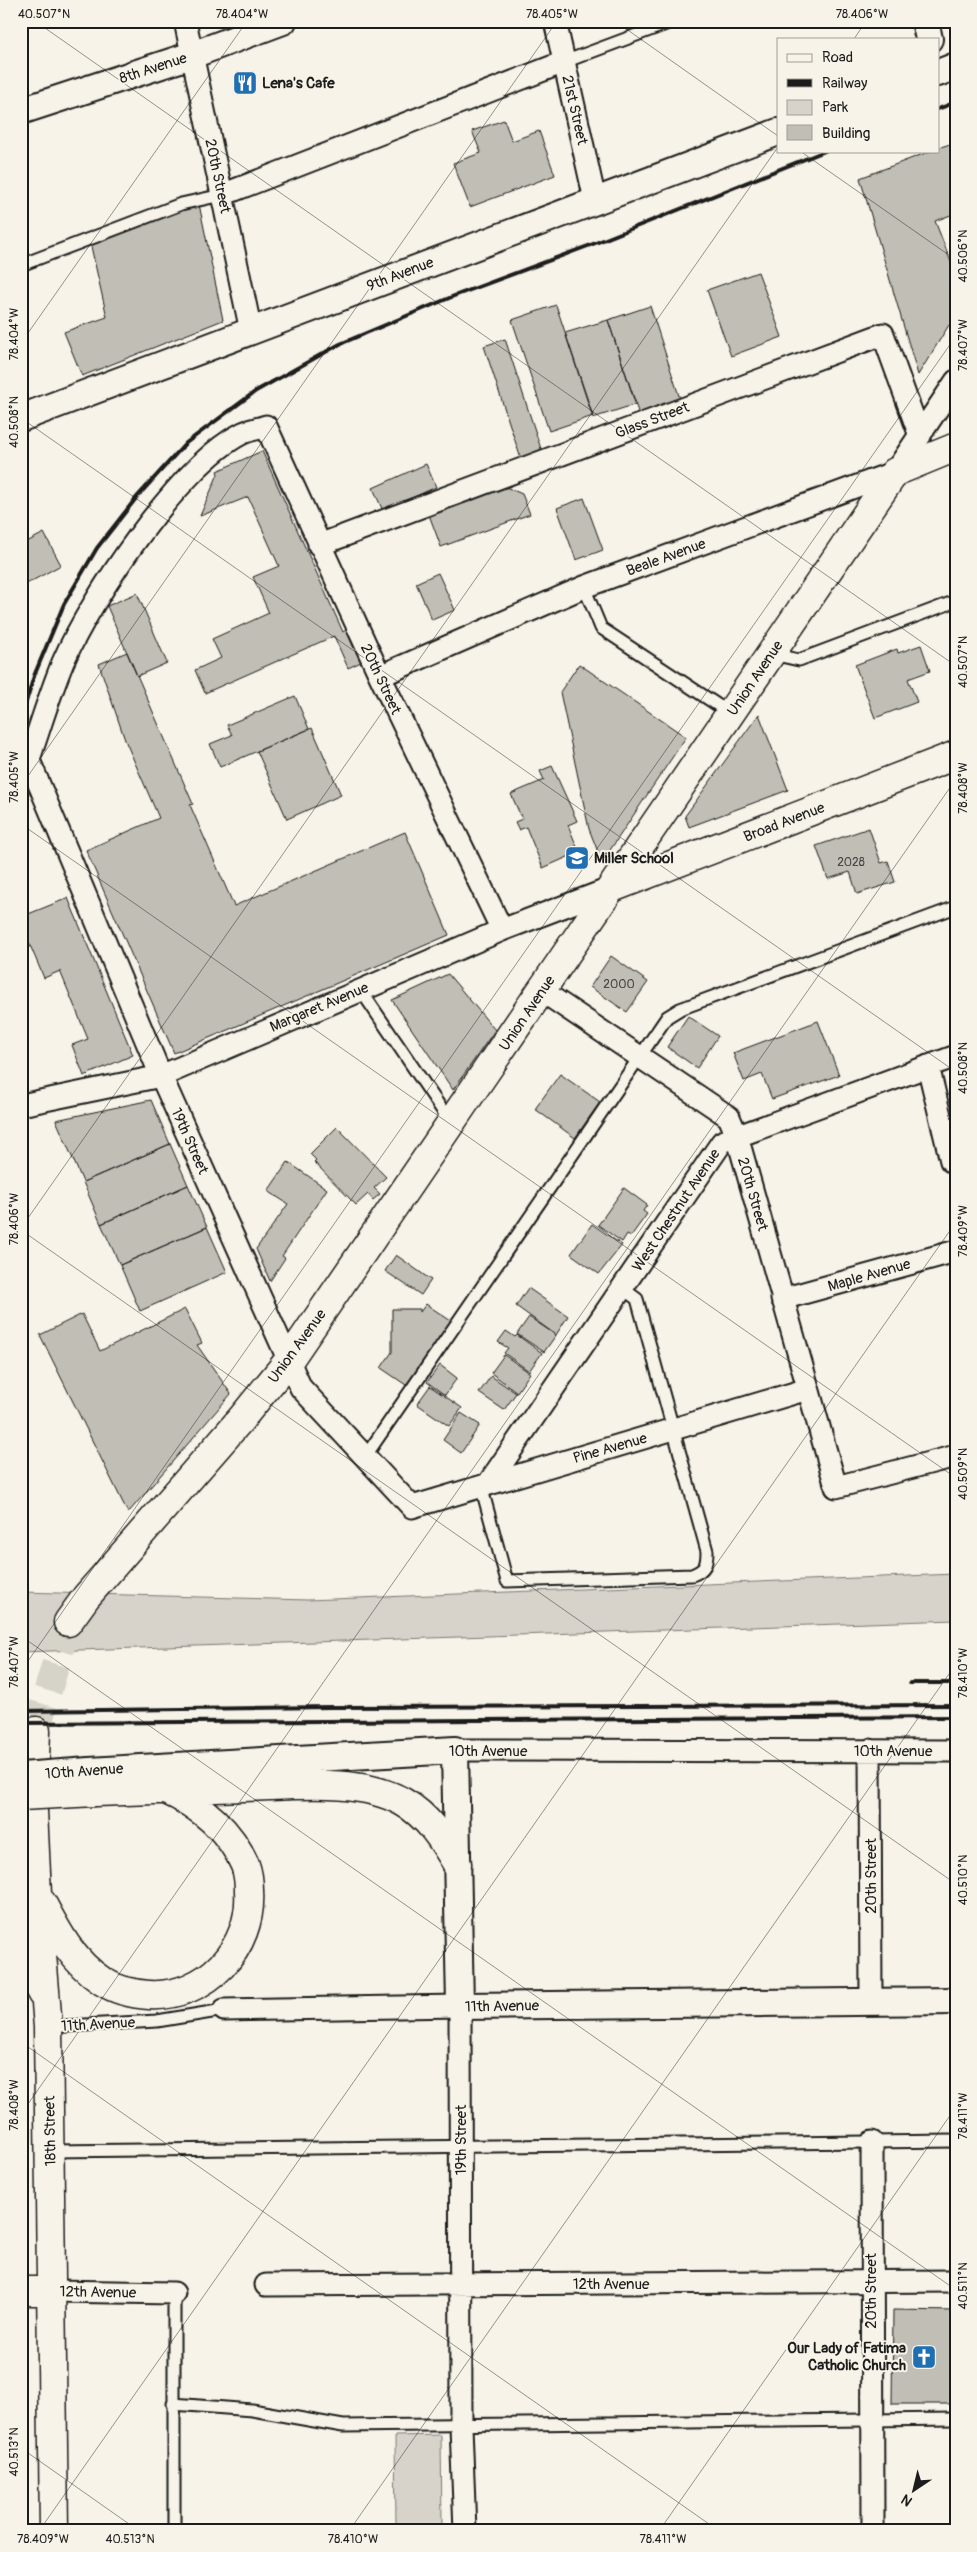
<svg xmlns="http://www.w3.org/2000/svg" width="977" height="2552" viewBox="0 0 977 2552" font-family="Pangolin,sans-serif">
	<style>
		.green { fill: #d7d3cb; stroke: #7a7874 }
		.building { fill: #c0beb5; stroke: #1c1c1c }
		.lines { fill: none; stroke-linecap: round; stroke-linejoin: round }
		.primary-tunnel { stroke: #d6d3c9; stroke-width: 28; stroke-dasharray: 28 14; stroke-linecap: butt }
		.service-casing { stroke: #1c1c1c; stroke-width: 15 }
		.minor-casing { stroke: #1c1c1c; stroke-width: 25 }
		.tertiary-casing { stroke: #1c1c1c; stroke-width: 30 }
		.primary-casing { stroke: #1c1c1c; stroke-width: 31 }
		.service { stroke: #f7f3e8; stroke-width: 11 }
		.minor { stroke: #f7f3e8; stroke-width: 21 }
		.tertiary { stroke: #f7f3e8; stroke-width: 26 }
		.primary { stroke: #f7f3e8; stroke-width: 28 }
		.rail { stroke: #1c1c1c; stroke-width: 4 }
		.tertiary-bridge-casing { stroke: #1c1c1c; stroke-width: 30; stroke-linecap: butt }
		.primary-bridge-casing { stroke: #1c1c1c; stroke-width: 31; stroke-linecap: butt }
		.tertiary-bridge { stroke: #f7f3e8; stroke-width: 26 }
		.primary-bridge { stroke: #f7f3e8; stroke-width: 28 }
		.ticks { fill: none; stroke: #1c1c1c; stroke-width: 1; stroke-opacity: 0.45 }
		.labels { text-anchor: middle; stroke-width: 4; stroke-linejoin: round; paint-order: stroke }
		.number-label { font-size: 12px; fill: #454442 }
		.street-label { font-size: 15px; fill: #1c1c1c; stroke: #f7f3e8 }
		.poi-label { font-size: 15px; font-weight: bold; fill: #1c1c1c; stroke: #f7f3e8; text-anchor: start }
		.neatline { fill: none; stroke: #1c1c1c; stroke-width: 2 }
		.ticks-label { font-size: 12px; text-anchor: middle; fill: #1c1c1c }
	</style>
	<rect width="100%" height="100%" fill="#f7f3e8"/>
	<filter id="ink" filterUnits="userSpaceOnUse"><feTurbulence type="fractalNoise" baseFrequency=".02" numOctaves="2"/><feDisplacementMap in="SourceGraphic" scale="10" xChannelSelector="R" yChannelSelector="G"/><feConvolveMatrix kernelMatrix="1 2 1 2 8 2 1 2 1" color-interpolation-filters="sRGB"/></filter>
	<g filter="url(#ink)">
		<path class="green" d="M956,1574V1620L21,1652V1592L308,1600Z
			M441,2435L442,2527H396L395,2436Z"/>
		<path class="building" d="M504,120L512,141L539,131L555,175L470,207L453,163L481,153L472,131Z
			M956,142V213L935,221L956,275V326L955,328L949,325L918,375L860,178L931,151H938V148Z
			M199,204L223,320L82,376L64,332L107,317L90,242Z
			M758,272L782,337L731,356L707,290Z
			M556,305L593,416L549,431L512,320Z
			M650,306L681,402L639,415L608,320Z
			M608,320L636,404L593,418L565,333Z
			M505,339L542,452L521,459L484,346Z
			M262,451L343,632L346,630L361,662L348,668L334,636L205,693L195,670L221,658L212,639L269,613L253,577L279,566L248,497L200,516L218,474L217,471Z
			M426,464L436,487L383,511L373,488Z
			M501,485L522,494L530,514L441,547L428,512Z
			M584,498L603,550L576,560L557,508Z
			M44,533L61,565L21,587V545Z
			M438,573L455,610L432,620L416,583Z
			M137,593L167,663L137,676L107,606Z
			M921,645L930,671L908,679L917,702L875,718L855,665L897,649L898,653Z
			M127,652L193,804L190,805L234,906L405,832L449,935L174,1053L86,850L159,818L125,740L99,664Z
			M579,664L686,737L602,862L589,829L560,692Z
			M295,696L309,729L220,767L210,744L232,735L227,725Z
			M759,714L788,790L689,827L685,816Z
			M312,728L341,795L287,819L257,751Z
			M552,766L577,821L568,825L579,852L543,868L526,827L519,830L515,822L522,819L511,794L544,780L540,771Z
			M869,828L881,863L888,861L895,882L857,894L850,872L828,879L816,846Z
			M68,898L133,1055L84,1076L72,1045L88,1039L60,971L44,978L21,924V917Z
			M611,956L648,982L627,1012L590,987Z
			M448,974L495,1030L453,1090L392,1000Z
			M688,1016L718,1036L697,1068L667,1047Z
			M818,1021L839,1075L772,1099L762,1074L744,1081L733,1053Z
			M560,1074L600,1102L575,1138L535,1109Z
			M151,1100L170,1144L83,1182L56,1120Z
			M337,1127L386,1177L374,1188L380,1194L373,1200L368,1194L356,1205L314,1162L316,1160L310,1154Z
			M170,1144L188,1185L101,1224L83,1182Z
			M288,1162L327,1189L282,1256L285,1258L270,1281L256,1249L288,1204L268,1191Z
			M188,1185L207,1227L120,1265L101,1224Z
			M624,1188L647,1205L643,1211L647,1214L631,1236L627,1234L622,1242L598,1225Z
			M592,1224L622,1245L599,1274L571,1254Z
			M207,1227L227,1272L140,1311L120,1265Z
			M396,1255L431,1280L421,1295L385,1271Z
			M528,1288L568,1316L556,1335L516,1306Z
			M426,1304L451,1321L406,1385L381,1368L392,1352V1309H420V1312Z
			M185,1309L202,1343L197,1345L231,1394L128,1513L40,1335L82,1314L100,1351Z
			M529,1317L556,1335L544,1352L517,1334Z
			M506,1331L515,1337L517,1335L542,1353L529,1371L504,1353L508,1348L498,1342Z
			M504,1355L530,1373L517,1392L491,1373Z
			M440,1365L457,1378L445,1395L427,1382Z
			M491,1376L516,1393L504,1410L479,1393Z
			M430,1386L462,1408L449,1426L417,1404Z
			M461,1413L480,1425L461,1453L443,1440Z
			M893,2310L956,2311V2404H892Z"/>
		<g class="lines">
			<path class="primary-tunnel" d="M36,1731L68,1622"/>
			<defs>
				<path id="service" d="M564,62L674,21
					M21,265L181,204L222,195
					M584,587L601,628L731,714
					M772,654L799,660L956,601
					M360,989L451,1123
					M365,1457L667,1017L680,1009L956,907
					M488,1484L483,1493L507,1581L692,1575C705,1570 707,1565 707,1551L637,1299L622,1288
					M48,2027L157,2021L224,2010
					M50,2151L956,2141
					M173,2404L252,2410L343,2426L956,2419
					M174,2531V2293"/>
				<path id="minor" d="M185,21L251,331
					M555,21L595,200
					M222,195L564,62
					M319,545L883,334L920,436
					M380,676L584,587L895,472L956,381
					M21,741L161,1076L301,1388L412,1507L808,1389
					M29,759C40,727 50,693 63,662C91,598 179,466 241,434C248,430 258,429 266,426L380,676L502,930
					M542,991L729,1117L737,1136L836,1487L956,1456
					M928,1066L951,1161
					M21,1105L161,1076L502,930L612,888
					M782,1299L956,1251
					M488,1484L722,1142L956,1056
					M455,1750L956,1751
					M870,1750L871,2001
					M224,2010L460,2006L461,2426L465,2531
					M872,2142L873,2531
					M266,2285L956,2281
					M52,2291L174,2293"/>
				<path id="tertiary" d="M925,21L929,39
					M938,73L956,66
					M21,111L192,55L283,21
					M21,418L778,132
					M89,1771L455,1750L460,2006L956,2001"/>
				<path id="primary" d="M612,888L956,755
					M68,1622L86,1597L241,1419L289,1360L895,472L956,447
					M36,1731L33,1811L37,1894L48,2027L54,2531
					M95,1792C145,1790 194,1789 243,1787C291,1786 360,1777 403,1802C428,1816 443,1840 457,1864
					M42,1903C58,1933 73,1962 102,1981C116,1990 132,1994 149,1995C206,1998 253,1948 249,1891C249,1883 248,1873 245,1865C229,1828 200,1805 164,1789
					M21,1956L42,1994
					M21,2291H52"/>
			</defs>
			<use href="#service" class="service-casing"/>
			<use href="#minor" class="minor-casing"/>
			<use href="#tertiary" class="tertiary-casing"/>
			<use href="#primary" class="primary-casing"/>
			<use href="#service" class="service"/>
			<use href="#minor" class="minor"/>
			<use href="#tertiary" class="tertiary"/>
			<use href="#primary" class="primary"/>
			<path class="rail" d="M938,109L956,102
				M21,718L34,676L64,604L97,548L137,497L186,443L256,391L340,344L454,296L588,246L825,151
				M910,1683H956
				M21,1711L332,1707L956,1705
				M21,1723L956,1717"/>
			<defs>
				<path id="tertiary-bridge" d="M21,1776L89,1771"/>
				<path id="primary-bridge" d="M21,1796L95,1792"/>
			</defs>
			<use href="#tertiary-bridge" class="tertiary-bridge-casing"/>
			<use href="#primary-bridge" class="primary-bridge-casing"/>
			<use href="#tertiary-bridge" class="tertiary-bridge"/>
			<use href="#primary-bridge" class="primary-bridge"/>
		</g>
	</g>
	<path class="ticks" d="M35,21L956,666M615,21L778,136M854,39L866,21M800,151L956,260M21,343L247,21M21,418L956,1072M21,786L557,21M21,824L956,1478M21,1228L778,147M21,1230L956,1884M21,1636L956,2290M21,1671L956,336M21,2042L719,2531M21,2114L956,779M21,2448L139,2531M39,2531L956,1222M349,2531L956,1664M659,2531L956,2107"/>
	<defs>
		<symbol id="restaurant-square" viewBox="-11 -11 22 22"><rect x="-9" y="-9" width="18" height="18" rx="4" fill="#1f6fb2" stroke="#f7f3e8"/><path d="M-5-6h1v4h1v-4h1v4h1v-4h1v5L-1.5 .5V6h-2V.5L-5-1ZM5-6V6H3V1.5H1.5Q1.5-4 5-6Z" fill="#fff"/></symbol>
		<symbol id="school-square" viewBox="-11 -11 22 22"><rect x="-9" y="-9" width="18" height="18" rx="4" fill="#1f6fb2" stroke="#f7f3e8"/><path d="M0-5L7-2L0 1L-7-2ZM-4 1L0 2.5L4 1V4Q0 6-4 4Z" fill="#fff"/></symbol>
		<symbol id="church-square" viewBox="-11 -11 22 22"><rect x="-9" y="-9" width="18" height="18" rx="4" fill="#1f6fb2" stroke="#f7f3e8"/><path d="M-1.2-6h2.4v3.5h3.3v2.4h-3.3V6h-2.4V-.1h-3.3v-2.4h3.3Z" fill="#fff"/></symbol>
	</defs>
	<g fill-rule="evenodd">
		<use href="#restaurant-square" x="231" y="69" width="28" height="28"/>
		<use href="#school-square" x="563" y="844" width="28" height="28"/>
		<use href="#church-square" x="910" y="2343" width="28" height="28"/>
	</g>
	<g class="labels">
		<g class="number-label">
			<text x="851" y="866">2028</text>
			<text x="619" y="988">2000</text>
		</g>
		<g class="street-label">
			<text transform="translate(153 68) rotate(-18)" y="5">8th Avenue</text>
			<text transform="translate(575 110) rotate(77)" y="5">21st Street</text>
			<text transform="translate(218 176) rotate(78)" y="5">20th Street</text>
			<text transform="translate(400 274) rotate(-21)" y="5">9th Avenue</text>
			<text transform="translate(652 420) rotate(-21)" y="5">Glass Street</text>
			<text transform="translate(666 557) rotate(-20)" y="5">Beale Avenue</text>
			<text transform="translate(755 678) rotate(-56)" y="5">Union Avenue</text>
			<text transform="translate(381 679) rotate(65)" y="5">20th Street</text>
			<text transform="translate(784 822) rotate(-21)" y="5">Broad Avenue</text>
			<text transform="translate(319 1007) rotate(-23)" y="5">Margaret Avenue</text>
			<text transform="translate(527 1013) rotate(-56)" y="5">Union Avenue</text>
			<text transform="translate(190 1141) rotate(66)" y="5">19th Street</text>
			<text transform="translate(753 1194) rotate(74)" y="5">20th Street</text>
			<text transform="translate(676 1210) rotate(-56)" y="5">West Chestnut Avenue</text>
			<text transform="translate(869 1275) rotate(-16)" y="5">Maple Avenue</text>
			<text transform="translate(297 1346) rotate(-54)" y="5">Union Avenue</text>
			<text transform="translate(610 1448) rotate(-16)" y="5">Pine Avenue</text>
			<text x="488" y="1756">10th Avenue</text>
			<text x="893" y="1756">10th Avenue</text>
			<text transform="translate(84 1771) rotate(-4)" y="5">10th Avenue</text>
			<text transform="translate(871 1876) rotate(-90)" y="5">20th Street</text>
			<text transform="translate(502 2006) rotate(-1)" y="5">11th Avenue</text>
			<text transform="translate(98 2024) rotate(-3)" y="5">11th Avenue</text>
			<text transform="translate(50 2131) rotate(-91)" y="5">18th Street</text>
			<text transform="translate(461 2140) rotate(-90)" y="5">19th Street</text>
			<text x="611" y="2289">12th Avenue</text>
			<text transform="translate(871 2291) rotate(-90)" y="5">20th Street</text>
			<text transform="translate(98 2292) rotate(1)" y="5">12th Avenue</text>
		</g>
		<g class="poi-label">
			<text x="262" y="88">Lena's Cafe</text>
			<text x="594" y="863">Miller School</text>
			<text x="906" y="2353" text-anchor="end">Our Lady of Fatima<tspan x="906" dy="17">Catholic Church</tspan></text>
		</g>
	</g>
	<rect width="977" height="2552" fill="none" stroke="#f7f3e8" stroke-width="55"/>
	<rect x="777" y="38" width="162" height="115" fill="#f7f3e8" stroke="#9f9d96"/>
	<rect x="787" y="54" width="25" height="8" fill="#f7f3e8" stroke="#9f9d96"/>
	<text x="822" y="62" font-size="15" fill="#1c1c1c">Road</text>
	<rect x="787" y="79" width="25" height="8" fill="#1c1c1c" stroke="#9f9d96"/>
	<text x="822" y="88" font-size="15" fill="#1c1c1c">Railway</text>
	<rect x="787" y="100" width="25" height="15" fill="#d7d3cb" stroke="#9f9d96"/>
	<text x="822" y="112" font-size="15" fill="#1c1c1c">Park</text>
	<rect x="787" y="125" width="25" height="15" fill="#c0beb5" stroke="#9f9d96"/>
	<text x="822" y="138" font-size="15" fill="#1c1c1c">Building</text>
	<g transform="translate(914 2490) rotate(215)" stroke="#f7f3e8" stroke-width="4" paint-order="stroke">
	<path d="M0-4L9 19L0 12L-9 19Z" fill="#1c1c1c"/>
	<text y="-8" font-size="14" font-weight="bold" text-anchor="middle" fill="#1c1c1c">N</text>
	</g>
	<rect x="28" y="28" width="922" height="2496" class="neatline"/>
	<g class="ticks-label">
		<text x="44" y="18">40.507°N</text>
		<text x="242" y="18">78.404°W</text>
		<text x="552" y="18">78.405°W</text>
		<text x="862" y="18">78.406°W</text>
		<text transform="translate(963 256) rotate(-90)" y="4">40.506°N</text>
		<text transform="translate(14 334) rotate(-90)" y="4">78.404°W</text>
		<text transform="translate(963 345) rotate(-90)" y="4">78.407°W</text>
		<text transform="translate(14 422) rotate(-90)" y="4">40.508°N</text>
		<text transform="translate(963 662) rotate(-90)" y="4">40.507°N</text>
		<text transform="translate(14 777) rotate(-90)" y="4">78.405°W</text>
		<text transform="translate(963 788) rotate(-90)" y="4">78.408°W</text>
		<text transform="translate(963 1068) rotate(-90)" y="4">40.508°N</text>
		<text transform="translate(14 1219) rotate(-90)" y="4">78.406°W</text>
		<text transform="translate(963 1231) rotate(-90)" y="4">78.409°W</text>
		<text transform="translate(963 1474) rotate(-90)" y="4">40.509°N</text>
		<text transform="translate(14 1662) rotate(-90)" y="4">78.407°W</text>
		<text transform="translate(963 1673) rotate(-90)" y="4">78.410°W</text>
		<text transform="translate(963 1880) rotate(-90)" y="4">40.510°N</text>
		<text transform="translate(14 2105) rotate(-90)" y="4">78.408°W</text>
		<text transform="translate(963 2116) rotate(-90)" y="4">78.411°W</text>
		<text transform="translate(963 2286) rotate(-90)" y="4">40.511°N</text>
		<text transform="translate(14 2452) rotate(-90)" y="4">40.513°N</text>
		<text x="43" y="2543">78.409°W</text>
		<text x="130" y="2543">40.513°N</text>
		<text x="353" y="2543">78.410°W</text>
		<text x="663" y="2543">78.411°W</text>
	</g>
</svg>
